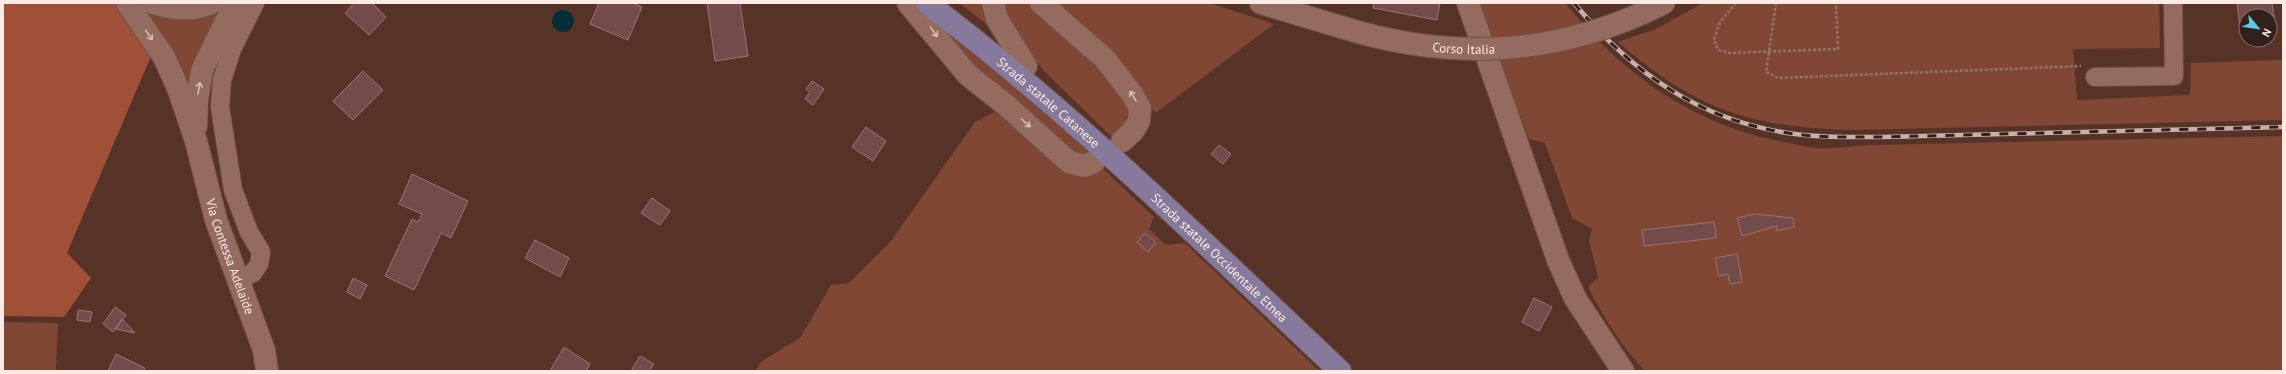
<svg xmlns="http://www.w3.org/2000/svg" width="2286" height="374" viewBox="0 0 2286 374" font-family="'PT Sans',sans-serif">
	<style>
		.green { fill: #804735 }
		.forest { fill: #9f5036 }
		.water { fill: #072e37 }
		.building { fill: #744b4b; stroke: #9f7373 }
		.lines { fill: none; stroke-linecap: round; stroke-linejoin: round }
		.minor-casing { stroke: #6d5046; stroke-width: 20 }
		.tertiary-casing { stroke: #6d5046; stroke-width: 24 }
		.secondary-casing { stroke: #6d5046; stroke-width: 24 }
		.primary-casing { stroke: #6d5046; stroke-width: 24 }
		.path { stroke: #92746a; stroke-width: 2.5; stroke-dasharray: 3 2; stroke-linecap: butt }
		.minor { stroke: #946b5e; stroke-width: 18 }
		.tertiary { stroke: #946b5e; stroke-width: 22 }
		.secondary { stroke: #946b5e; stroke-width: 22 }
		.primary { stroke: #86799c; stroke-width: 22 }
		.rail-casing { stroke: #c9b1a9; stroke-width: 4.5 }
		.rail { stroke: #31201b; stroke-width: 3; stroke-dasharray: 9; stroke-linecap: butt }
		.secondary-bridge-casing { stroke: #6d5046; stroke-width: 24; stroke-linecap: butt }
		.secondary-bridge { stroke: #946b5e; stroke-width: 22 }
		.oneway { stroke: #d8beb5 }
		.labels { text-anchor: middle; stroke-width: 3; stroke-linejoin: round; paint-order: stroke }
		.street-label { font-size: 13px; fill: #fdeae4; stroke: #31201b }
	</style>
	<rect width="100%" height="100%" fill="#573327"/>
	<path class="green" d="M135,3L158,12L202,13L224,3L188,97Z
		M959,3H984L994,30Z
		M998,3H1034L1095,57L1134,116L1115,140L1045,72L1011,30Z
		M1051,3H1209L1274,24L1157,112L1149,109Z
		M1477,3H1565C1621,73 1694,126 1784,142C1794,144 1806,147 1817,148C1835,149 1854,146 1872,145L2283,136V371H1645C1621,346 1604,318 1588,287L1598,277L1589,241L1592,229L1572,218L1545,143L1529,139Z
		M1703,3H2159L2160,48L2073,49L2077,100L2190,95L2191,63L2283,60V120L1848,130C1748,127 1694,108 1618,42L1656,29Z
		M931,20L1025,91L1092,156L1084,159L991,86Z
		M999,110L1067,172L1076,176L1101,167L1154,217L1149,229L1166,245L1185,243L1319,371H755L762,361L800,338L831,285L849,283L891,241L975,122Z
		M3,322L58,323L56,371H3Z"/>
	<path class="forest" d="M3,3H117L152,54L67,253L91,278L64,317L3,316Z"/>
	<path class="water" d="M552 21a11 11 0 1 1 22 0a11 11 0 1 1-22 0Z"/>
	<path class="building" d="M354,3H372L386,17L369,35L345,13Z
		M599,3H632L642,7L628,40L590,24Z
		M707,3H740L748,56L715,61Z
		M1374,3H1440L1437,20L1373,8Z
		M2237,3H2272L2275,23L2270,24V16H2246V27H2240Z
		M363,71L383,90L353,120L333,101Z
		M812,81L824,89L813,105L805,99L810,92L806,89Z
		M866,127L886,141L873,161L852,147Z
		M1219,145L1231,154L1223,164L1211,154Z
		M412,174L468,201L451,238L441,233L414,290L385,276L412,219L418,222L422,214L399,204Z
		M652,198L670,211L660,225L641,213Z
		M1755,214L1793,218L1794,227L1776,231L1777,226L1742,236L1737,218Z
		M1714,222L1716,238L1644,246L1642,230Z
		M1145,233L1156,243L1148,252L1137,242Z
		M535,240L569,258L560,277L525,258Z
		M1737,254L1742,282L1730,284L1728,274L1719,276L1715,258Z
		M353,278L367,285L360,299L347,292Z
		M1534,298L1552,307L1539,331L1522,322Z
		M115,307L126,315L113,332L103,324Z
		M78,310L92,312L90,322L77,320Z
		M122,319L135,333L115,329Z
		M564,347L590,364L586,371H550Z
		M116,354L145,368L143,371H108Z
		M640,356L654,364L649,371H631Z"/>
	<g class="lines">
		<defs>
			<path id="minor" d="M2095,77L2174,76L2173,3
				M238,279L253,273L259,264L261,252L249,232L233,190L220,107L222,80L232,49L255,3"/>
			<g id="tertiary">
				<path id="s1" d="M127,3L164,57L178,88L196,141L216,220L264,350L267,371"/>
				<path d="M1468,3L1558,260L1575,298L1623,371"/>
				<path d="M196,126L197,100L202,70L235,3"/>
			</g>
			<path id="secondary" d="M153,3C172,9 192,12 211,3
				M908,3L968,75L1006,105L1069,162L1084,166L1094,162
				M993,3L997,19L1026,66
				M1041,3L1105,59L1132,94L1140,108L1139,121L1133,131L1122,141
				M1261,3L1341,27"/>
			<g id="primary">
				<path id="s2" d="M927,3C1074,114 1206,245 1340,371"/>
			</g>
		</defs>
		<use href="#minor" class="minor-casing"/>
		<use href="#tertiary" class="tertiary-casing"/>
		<use href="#secondary" class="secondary-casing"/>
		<use href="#primary" class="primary-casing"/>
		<path class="path" d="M1736,3L1720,22L1714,39L1718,50L1730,53L1838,49L1836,3
			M1776,3L1766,72L1778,78L2081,66"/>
		<use href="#minor" class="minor"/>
		<use href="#tertiary" class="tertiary"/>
		<use href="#secondary" class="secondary"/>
		<use href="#primary" class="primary"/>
		<defs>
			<path id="rail" d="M1574,3C1633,74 1702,122 1795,134C1824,138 1854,137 1883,137L2283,127"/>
		</defs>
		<use href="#rail" class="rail-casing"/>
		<use href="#rail" class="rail"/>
		<defs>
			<g id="secondary-bridge">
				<path id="s3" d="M1341,27C1453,62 1559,56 1664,3"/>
			</g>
		</defs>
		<use href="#secondary-bridge" class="secondary-bridge-casing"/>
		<use href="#secondary-bridge" class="secondary-bridge"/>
	</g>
	<defs><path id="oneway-shaft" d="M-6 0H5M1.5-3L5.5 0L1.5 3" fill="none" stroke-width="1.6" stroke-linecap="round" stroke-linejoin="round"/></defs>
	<g class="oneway">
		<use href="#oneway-shaft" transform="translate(934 32) rotate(54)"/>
		<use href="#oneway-shaft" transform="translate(149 35) rotate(55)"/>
		<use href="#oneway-shaft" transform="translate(199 88) rotate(-80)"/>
		<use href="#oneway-shaft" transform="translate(1133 96) rotate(-122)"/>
		<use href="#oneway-shaft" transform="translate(1026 123) rotate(42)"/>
	</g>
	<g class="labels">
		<g class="street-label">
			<text dy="5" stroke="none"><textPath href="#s3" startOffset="125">Corso Italia</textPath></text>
			<text dy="5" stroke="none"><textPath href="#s2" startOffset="157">Strada statale Catanese</textPath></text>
			<text dy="5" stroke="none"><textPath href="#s1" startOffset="276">Via Contessa Adelaide</textPath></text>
			<text dy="5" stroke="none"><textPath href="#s2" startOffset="388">Strada statale Occidentale Etnea</textPath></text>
		</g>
	</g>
	<rect width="2286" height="374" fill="none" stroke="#fdeae4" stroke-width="8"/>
	<g transform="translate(2258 28) rotate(119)"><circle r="19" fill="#31201b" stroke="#83716b"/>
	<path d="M0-3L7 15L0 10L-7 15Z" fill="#5ac8e6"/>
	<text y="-6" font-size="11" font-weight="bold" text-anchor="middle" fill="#fdeae4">N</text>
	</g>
</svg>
